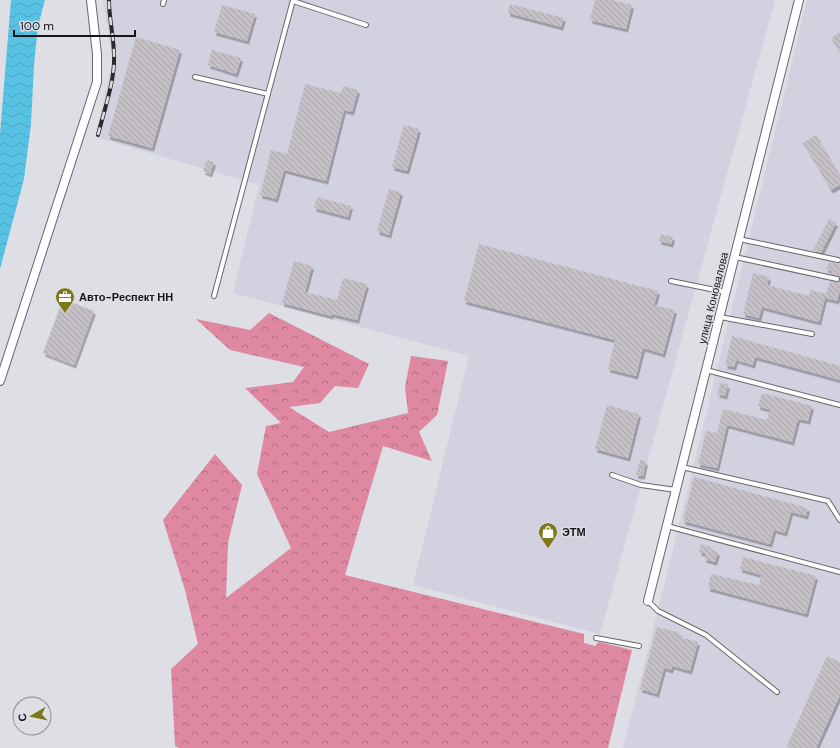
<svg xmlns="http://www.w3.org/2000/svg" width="840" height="748" viewBox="0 0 840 748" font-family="'DM Sans',sans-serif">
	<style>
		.built { fill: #d2d1df }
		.forest { fill: url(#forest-crowns) }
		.water { fill: url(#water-waves) }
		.building { fill: url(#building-back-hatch); filter: url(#shadow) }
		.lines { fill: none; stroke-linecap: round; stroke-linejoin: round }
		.service-casing { stroke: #67666c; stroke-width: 6 }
		.minor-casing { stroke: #67666c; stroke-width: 10 }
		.service { stroke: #fff; stroke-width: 4 }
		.minor { stroke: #fff; stroke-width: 8 }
		.rail-casing { stroke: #2b2b2e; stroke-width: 4 }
		.rail { stroke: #dedee5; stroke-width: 2.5; stroke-dasharray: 8; stroke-linecap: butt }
		.labels { text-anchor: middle; stroke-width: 3; stroke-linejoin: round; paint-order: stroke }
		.poi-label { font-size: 11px; font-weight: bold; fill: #161619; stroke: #dedee5; text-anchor: start }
		.street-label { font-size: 11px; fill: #161619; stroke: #dedee5 }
	</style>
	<defs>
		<pattern id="forest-crowns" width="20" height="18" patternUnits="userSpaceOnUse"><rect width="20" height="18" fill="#de88a2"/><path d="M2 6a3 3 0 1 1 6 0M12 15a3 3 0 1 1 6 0" fill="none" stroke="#b36e83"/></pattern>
		<pattern id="water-waves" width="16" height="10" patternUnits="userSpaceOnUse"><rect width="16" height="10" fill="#57c2e3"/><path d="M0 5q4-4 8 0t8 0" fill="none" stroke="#4ba6c2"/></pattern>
		<pattern id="building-back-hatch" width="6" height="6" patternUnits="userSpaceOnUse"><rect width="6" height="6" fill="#c5c0c5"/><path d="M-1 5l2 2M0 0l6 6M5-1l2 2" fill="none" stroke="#a8a4a9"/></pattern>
		<filter id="shadow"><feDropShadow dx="2" dy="3.5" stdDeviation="0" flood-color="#0004"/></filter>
	</defs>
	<rect width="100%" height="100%" fill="#dedee5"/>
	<path class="built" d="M103,0H775L600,634L413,585L469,356L233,293L259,185L95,137L113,61Z
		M807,0H840V748H623L666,578Z"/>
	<path class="forest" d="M269,313L369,364L358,388L335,386L320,403L289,407L329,432L408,413L405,387L411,356L448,361L437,415L419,432L432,461L383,446L345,575L584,634V643L595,646L599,642L632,650L608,748H179L175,746L171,669L198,644L185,590L163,520L215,454L242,485L228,543L226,598L291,548L257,474L266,426L281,423L245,388L293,382L304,367L230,350L196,319L250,330Z"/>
	<path class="water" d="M11,0H45L38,26L34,65L31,124L24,179L0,269V134Z"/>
	<path class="building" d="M595,0H612L632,5L626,29L590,20Z
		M510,4L564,18L561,27L508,13Z
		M222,5L255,14L247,41L214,32Z
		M840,32V51L831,38Z
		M136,37L180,50L152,148L108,136Z
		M212,50L241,58L236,74L208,65Z
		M305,84L341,93L343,86L358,90L352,112L344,110L326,181L284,170L276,199L260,195L271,150L287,154Z
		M404,125L419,129L407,171L392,167Z
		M816,135L840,175V185L831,190L803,143Z
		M207,160L214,162L210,174L203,171Z
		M389,189L401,192L389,235L377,231Z
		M317,197L351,206L348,217L314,208Z
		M829,219L836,223L821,253L818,252L813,250Z
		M661,234L673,237L671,244L659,241Z
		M479,244L658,291L654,305L675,310L663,354L643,348L636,376L608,369L615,340L464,301Z
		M294,261L312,266L305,292L337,300L343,278L367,284L357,320L332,314L331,316L282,303Z
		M829,262L840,264V277L831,274L832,271L826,269Z
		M753,273L769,277L767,285L809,296L811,290L826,294L819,322L762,307L759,318L743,314Z
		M830,281L837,282L840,281V290L837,301L825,298Z
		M63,299L94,311L74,365L43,353Z
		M732,336L840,366V380L755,357L753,365L736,360L734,367L725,365Z
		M721,382L728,385L725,396L717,394Z
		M762,393L812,406L808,421L798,419L792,442L727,425L717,468L698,464L706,431L717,433L723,409L767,420L770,410L758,406Z
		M607,405L639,414L628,458L595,449Z
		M640,460L646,462L643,476L636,475Z
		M694,477L808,508L806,516L791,512L785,533L774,530L770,544L683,521Z
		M701,544L711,547V550L718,552L715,562L704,559L706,554L699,552Z
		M743,557L816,576L806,614L708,588L711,574L759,585L761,575L740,569Z
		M657,627L680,633L679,637L698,642L690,671L672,666L671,670L664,668L657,694L640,689Z
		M827,656L840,662V695L816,748H791L787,746Z"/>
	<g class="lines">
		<defs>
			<path id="service" d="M293,1L366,25
				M163,4L164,0
				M195,77L268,94
				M739,239L838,260
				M735,257L837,279
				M671,281L725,292
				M214,296L293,0
				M720,317L812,334
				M706,370L840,405
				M682,467L828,501L840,520
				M612,475L641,485L676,490
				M667,526L840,572
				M648,601L658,611L706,635L777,692
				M596,638L639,646"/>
			<path id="minor" d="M0,381L97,82V54L91,0
				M648,601L799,0"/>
		</defs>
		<use href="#service" class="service-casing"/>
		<use href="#minor" class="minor-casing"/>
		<use href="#service" class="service"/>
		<use href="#minor" class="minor"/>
		<defs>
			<path id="rail" d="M98,135C104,110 115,81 114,56C114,37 109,19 109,0"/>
		</defs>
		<use href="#rail" class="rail-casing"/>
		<use href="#rail" class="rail"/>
	</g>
	<defs>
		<symbol id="office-pin" viewBox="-11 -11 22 30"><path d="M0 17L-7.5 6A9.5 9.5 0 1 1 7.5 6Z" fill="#7e771c" stroke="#dedee5"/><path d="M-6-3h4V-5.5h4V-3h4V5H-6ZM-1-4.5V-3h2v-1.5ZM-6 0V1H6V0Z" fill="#fff"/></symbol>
		<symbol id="shop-pin" viewBox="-11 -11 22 30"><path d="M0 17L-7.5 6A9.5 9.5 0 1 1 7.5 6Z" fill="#7e771c" stroke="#dedee5"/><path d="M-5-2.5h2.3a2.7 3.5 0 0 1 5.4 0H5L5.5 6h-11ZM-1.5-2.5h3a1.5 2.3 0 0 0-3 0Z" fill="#fff"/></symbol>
	</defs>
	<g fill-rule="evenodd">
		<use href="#office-pin" x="54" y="286" width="22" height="30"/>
		<use href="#shop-pin" x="537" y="521" width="22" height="30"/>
	</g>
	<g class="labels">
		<g class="poi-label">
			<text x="79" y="301">Авто-Респект НН</text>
			<text x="562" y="536">ЭТМ</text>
		</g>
		<g class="street-label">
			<text transform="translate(713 298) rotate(-76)" y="4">улица Коновалова</text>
		</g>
	</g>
	<g transform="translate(32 716) rotate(261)"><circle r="19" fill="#dedee5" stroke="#8e8e93"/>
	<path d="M0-3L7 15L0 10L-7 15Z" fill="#7e771c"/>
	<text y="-6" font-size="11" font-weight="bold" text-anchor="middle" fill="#161619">С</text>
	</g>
	<path d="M14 30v6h121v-6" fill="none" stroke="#161619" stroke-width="2"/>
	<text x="20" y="30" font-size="12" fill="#161619" stroke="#dedee5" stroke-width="3" paint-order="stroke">100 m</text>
</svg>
